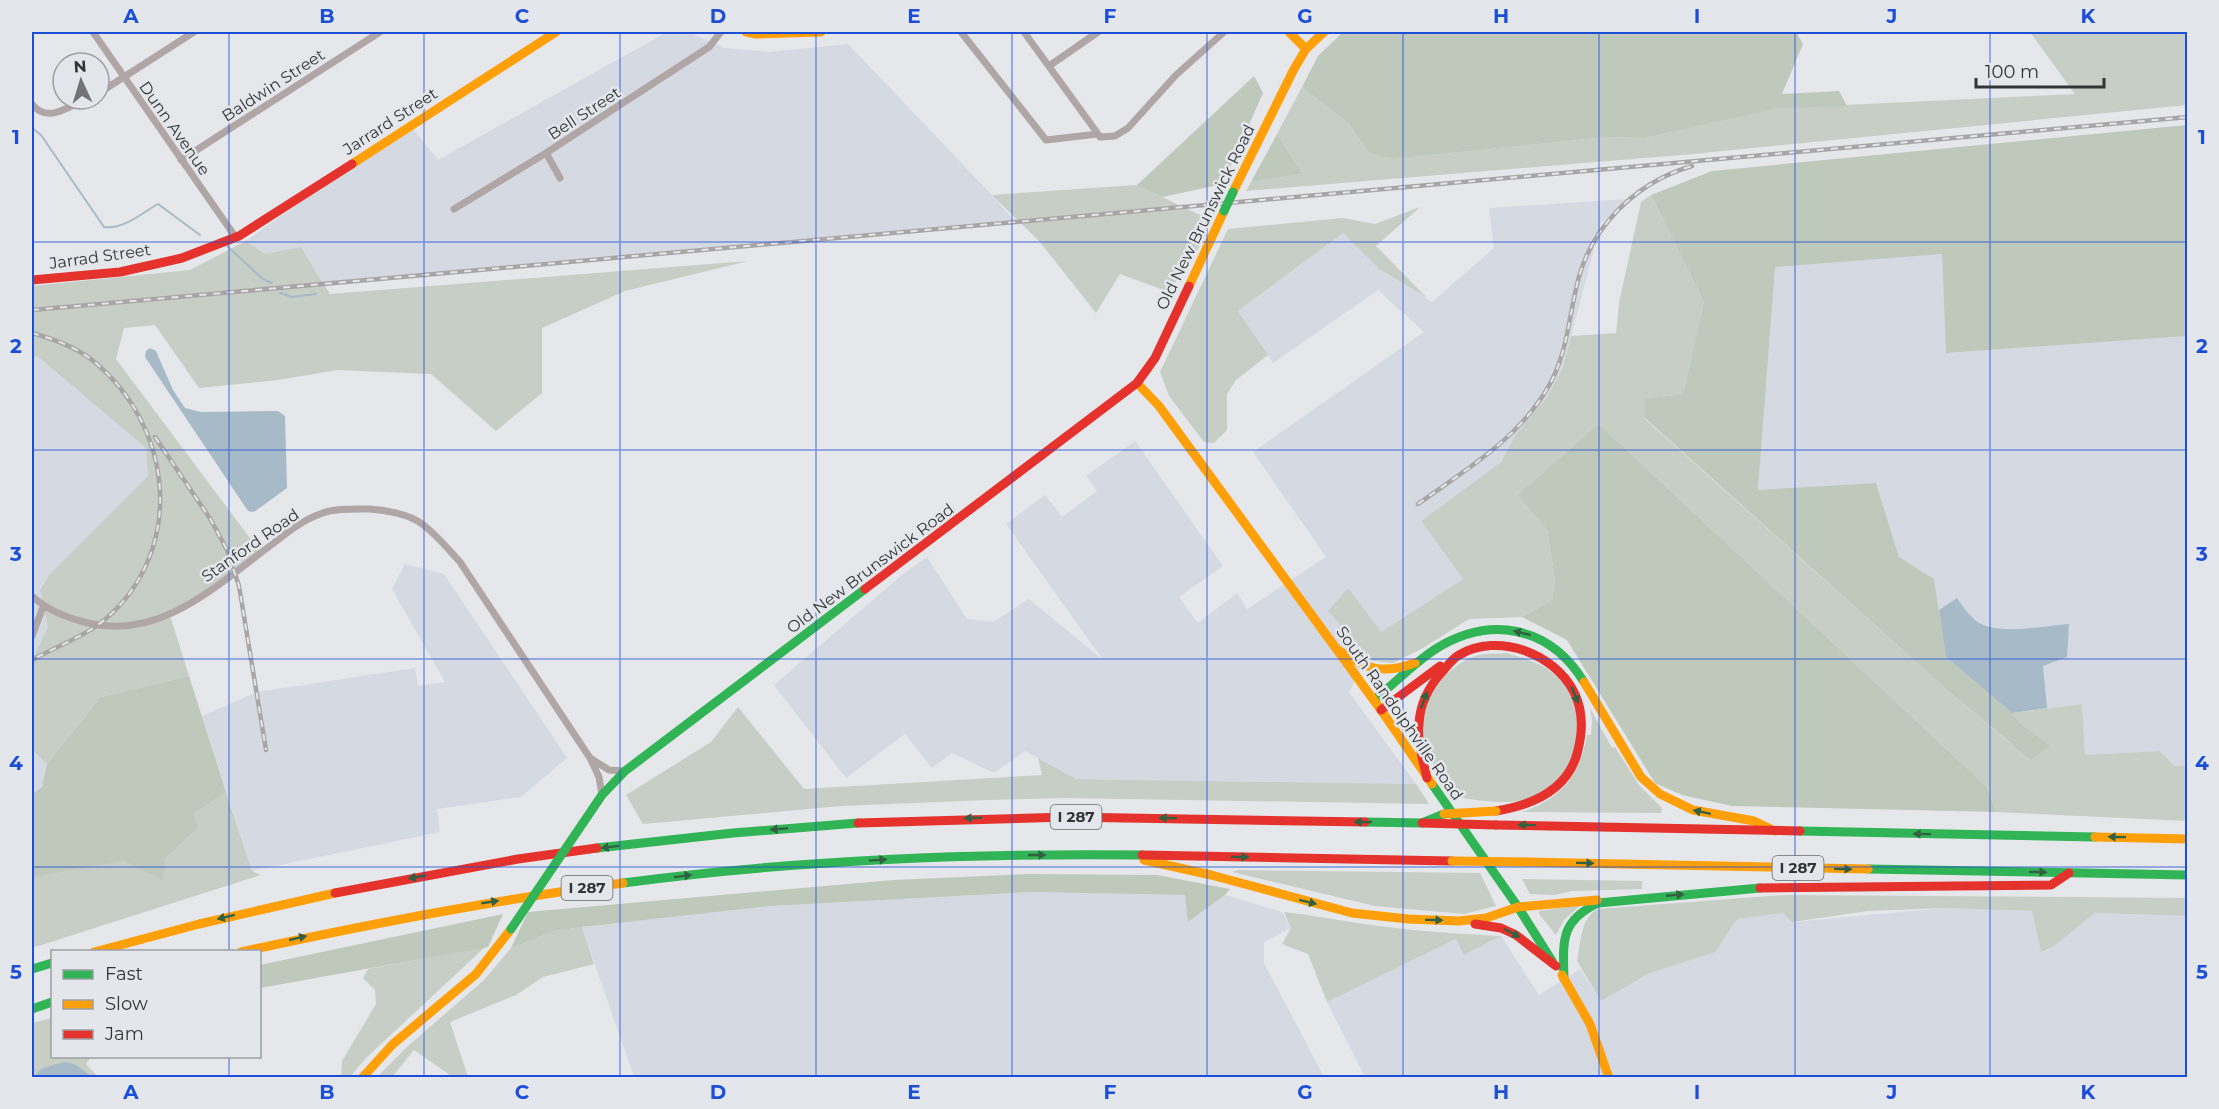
<svg xmlns="http://www.w3.org/2000/svg" width="2219" height="1109" viewBox="0 0 2219 1109" font-family="Montserrat,sans-serif">
	<style>
		.built { fill: #d5dae2 }
		.green { fill: #c7cec5 }
		.forest { fill: #bec8bb }
		.water { fill: #a7bac8 }
		.lines { fill: none; stroke-linecap: round; stroke-linejoin: round }
		.stream { stroke: #a7bac8; stroke-width: 2 }
		.street { stroke: #b1a6a6; stroke-width: 7 }
		.fast { stroke: #30b455; stroke-width: 9 }
		.slow { stroke: #ff9f0a; stroke-width: 9 }
		.jam { stroke: #e5322d; stroke-width: 9 }
		.rail-casing { stroke: #a9a5a5; stroke-width: 4.5 }
		.rail { stroke: #e3e7ec; stroke-width: 2; stroke-dasharray: 7; stroke-linecap: butt }
		.fast-bridge { stroke: #30b455; stroke-width: 9 }
		.slow-bridge { stroke: #ff9f0a; stroke-width: 9 }
		.jam-bridge { stroke: #e5322d; stroke-width: 9 }
		.oneway { fill: #326141 }
		.grid { fill: none; stroke: #1d4ed8; stroke-width: 1.5; stroke-opacity: 0.55 }
		.labels { text-anchor: middle; stroke-width: 5; stroke-linejoin: round; paint-order: stroke }
		.shield { fill: #e3e7ec; stroke: #686a6d; stroke-width: 1.5 }
		.shield-label { font-size: 15px; font-weight: bold; fill: #333436 }
		.street-label { font-size: 16px; fill: #333436; stroke: #e3e7ec }
		.neatline { fill: none; stroke: #1d4ed8; stroke-width: 2 }
		.grid-label { font-size: 20px; text-anchor: middle; font-weight: bold; fill: #1d4ed8 }
	</style>
	<rect width="100%" height="100%" fill="#e5e7ea"/>
	<path class="built" d="M667,32H688L725,48L769,52L848,44L992,195L1017,224L323,282L301,247L265,254L246,241L410,125L438,160Z
		M1629,199L1601,223L1563,367L1547,397L1516,434L1501,462L1421,521L1463,579L1381,632L1349,692L1416,784L1076,779L1025,751L994,773L952,753L932,768L905,734L846,778L774,685L903,574L927,557L967,619L993,622L1029,599L1103,660L1006,524L1045,495L1062,517L1097,491L1086,476L1135,441L1223,566L1179,597L1198,623L1237,593L1247,609L1326,557L1253,452L1424,332L1378,290L1273,363L1238,311L1343,233L1379,269L1432,302L1494,248L1489,208Z
		M1942,254L1946,353L2187,336V765L2174,766L2160,751L2085,755L2082,704L2012,713L1946,657L1934,579L1899,557L1876,483L1758,491L1775,266Z
		M37,356L146,448L148,476L50,574L40,591L48,627L32,660V359Z
		M405,564L444,574L567,758L521,797L437,809L440,832L252,871L202,716L257,692L415,668L418,686L445,682L392,589Z
		M32,750L47,764L42,787L32,794Z
		M1030,892L1185,895L1189,922L1225,895L1282,912L1291,928L1264,942V963L1324,1077H634L582,927L771,906Z
		M1944,908L2032,911L2042,952L2053,947L2095,913L2187,916V1077H1365L1327,1002L1456,939L1464,955L1501,936L1539,995L1580,969L1601,1001L1648,974L1714,952L1736,919L1783,913L1793,922Z"/>
	<path class="green" d="M2030,32H2187V105L1693,154L1246,191L1251,182L1303,174L1277,134L1302,87L1349,124L1369,153L1393,159L1606,137L1645,138L1781,108L2075,94Z
		M1137,185L1204,217L1200,246L1169,292L1120,274L1096,313L1040,242L992,195Z
		M1651,195L1704,302L1683,394L1645,399V419L1946,689L2010,743L2050,745L2020,723L2012,713L2082,704L2085,755L2160,751L2174,766L2187,765V821L1996,812L1987,787L1599,424L1547,529L1555,580L1552,600L1522,617L1469,619L1423,648L1393,663L1373,661L1328,611L1348,588L1381,632L1463,579L1421,521L1501,462L1516,434L1547,397L1563,367L1571,336L1616,333L1619,303L1641,202Z
		M1420,207L1376,246L1427,298L1379,269L1343,233L1238,311L1268,355L1236,380L1227,394V430L1214,443L1204,442L1169,396L1160,372L1228,229L1343,218L1375,224Z
		M246,241L265,254L301,247L330,294L748,261L625,291L542,328V393L496,431L431,374L337,370L278,380L199,388L155,325L124,328L116,359L261,553L170,615L189,676L101,697L47,764L32,750V660L48,627L40,590L50,574L148,476L146,448L37,356L32,359V286L190,270Z
		M1507,653C1531,660 1551,666 1566,687C1594,726 1569,794 1520,801C1499,804 1476,800 1455,797C1444,781 1431,764 1425,745C1415,710 1441,668 1475,656C1484,653 1497,654 1507,653Z
		M738,707L804,789L1042,775L1038,758L1076,779L1416,784L1429,804L1068,798L988,800L841,806L643,824L626,795L711,742Z
		M1590,708L1612,748L1615,747L1639,785L1662,808L1661,813L1522,812C1561,799 1580,775 1587,735H1591L1592,721Z
		M226,792L252,871L261,875L32,948V880L35,877L125,861L165,859L199,827L194,814Z
		M1239,870L1480,873L1496,906L1464,914L1375,906L1232,872Z
		M1522,879L1642,881V889L1572,891L1554,895L1530,894Z
		M1784,895L2187,898V916L2095,913L2053,947L2041,952L2032,911L1944,908L1868,911L1792,922L1783,913L1737,919L1715,952L1648,974L1601,1001L1577,961C1581,943 1580,918 1598,909Z
		M1581,905L1564,920L1556,935L1539,914V911Z
		M1284,912C1313,915 1342,921 1371,925C1415,931 1458,934 1501,936L1464,955L1456,939L1327,1002L1308,954L1282,944L1291,928Z
		M582,927L594,964L543,977L516,995L450,1022L468,1077H453L414,1050L392,1077L376,1078L408,1046L484,980L511,948L555,931Z
		M485,947L366,1058L350,1077H341L342,1061L376,1004L375,990L363,978L368,969Z
		M52,1018V1056L91,1057L86,1064L98,1077H32V1023Z"/>
	<path class="forest" d="M1343,32H1612L1614,33L1617,32H1796L1803,44L1782,94L1839,91L1847,106L1781,108L1645,138L1606,137L1393,159L1369,153L1349,124L1302,87L1318,56Z
		M1254,76L1263,93L1223,184L1162,197L1137,185Z
		M2187,125V336L1946,353L1942,254L1775,267L1758,490L1876,483L1899,557L1934,579L1946,657L2012,713L2020,723L2050,745L2031,760L1946,689L1645,418L1644,399L1683,394L1704,302L1651,195L1712,171Z
		M1277,134L1303,174L1251,182Z
		M1599,424L1987,787L1996,812L1732,806L1682,795L1655,783L1567,640L1522,617L1552,600L1555,580L1547,529L1518,495Z
		M189,676L226,792L194,814L199,827L165,859L163,881L125,861L35,877L32,880V794L42,787L47,764L101,697Z
		M1028,874L1157,875L1230,889L1225,895L1188,922L1185,895L1030,892L771,906L582,927L555,931L511,948L528,912L894,880Z
		M503,914L488,947L260,988V965Z"/>
	<path class="water" d="M150,348L156,351L173,390L185,408L201,412L278,411L285,416L287,488L254,512L248,511L145,357L146,351Z
		M1957,598C1963,607 1970,617 1979,623C2001,635 2044,626 2069,624L2067,657L2043,666L2047,708L2012,713L1946,657L1939,610Z
		M65,1062L74,1064L93,1077H35C39,1066 55,1065 65,1062Z"/>
	<g class="lines">
		<path class="stream" d="M32,128L41,135L104,227C123,230 142,213 158,204L200,235
			M227,246L263,279L272,283
			M280,293L292,297L316,294"/>
		<path class="street" d="M93,32L234,235L239,236
			M961,32L1046,140L1098,134L1100,137L1115,136L1128,128L1176,75L1224,32
			M1024,32L1098,134
			M1049,66L1098,32
			M99,93L194,32
			M32,104C47,124 68,107 86,99
			M546,153L560,178
			M181,160L380,32
			M454,209L546,153L709,47L721,32
			M32,596C48,611 67,618 88,623C161,641 219,583 274,543C288,532 303,520 320,514C334,508 354,509 370,509C385,510 409,514 422,524C436,534 448,549 460,562L590,758L599,777L602,795
			M32,636L43,607
			M590,758L609,770L625,771"/>
		<path class="fast" d="M1374,700C1394,684 1413,664 1434,650C1489,615 1549,625 1584,682
			M1432,784L1518,907L1552,961
			M1365,822L1422,823L1444,814
			M583,823L602,795L625,771L865,589
			M1800,831L2095,837
			M597,848L733,833L858,823
			M1868,869L2188,875
			M623,883C795,860 969,853 1142,855
			M32,969L52,963
			M1564,979C1563,941 1560,921 1598,903L1760,888
			M32,1009L52,1002"/>
		<path class="slow" d="M746,32L756,34L821,32
			M1289,32L1306,49
			M352,164L556,32
			M1233,192L1294,69L1306,49L1324,32
			M1189,286L1224,211
			M1137,383L1159,406L1381,710L1432,784
			M1338,650C1367,669 1381,675 1415,663
			M1584,682L1641,777L1660,794L1693,810L1754,821L1775,831
			M2095,837L2188,839
			M1144,860L1211,875L1352,913L1408,919L1459,921L1486,918L1518,907L1597,900
			M1526,862L1868,869
			M94,952L199,924L335,893
			M241,952C368,924 495,900 623,883
			M1562,975L1590,1024L1609,1078
			M362,1078L393,1044L476,974L511,929"/>
		<path class="jam" d="M32,280L120,272L182,258L239,236L352,164
			M865,589L1137,383L1155,358L1189,286
			M1381,710L1440,666
			M1427,778C1423,760 1417,742 1419,724C1420,702 1429,686 1443,671C1448,665 1452,659 1459,655C1498,632 1554,653 1574,692C1583,710 1583,730 1578,750C1569,790 1533,805 1496,811
			M858,823L1068,817L1365,822
			M1496,825L1800,831
			M1142,855L1452,861
			M1760,888L2051,885L2069,873
			M335,893L518,859L597,848
			M1475,924L1501,928L1516,935L1556,966"/>
		<defs>
			<path id="rail" d="M32,310L2188,117
				M32,333C54,339 79,348 97,364C168,425 184,533 120,605C93,635 66,641 32,660
				M155,437L211,520L227,550L239,586L266,750
				M1418,504C1465,470 1517,440 1547,389C1566,358 1568,324 1576,289C1588,229 1634,183 1692,166"/>
		</defs>
		<use href="#rail" class="rail-casing"/>
		<use href="#rail" class="rail"/>
		<path class="fast-bridge" d="M1224,211L1233,192
			M511,929L583,823"/>
		<path class="slow-bridge" d="M1444,814L1496,811
			M1452,861L1526,862"/>
		<path class="jam-bridge" d="M1422,823L1496,825"/>
	</g>
	<defs><path id="oneway-solid" d="M-6-.8H1V-3.2L6.5 0L1 3.2V.8H-6Z" transform="scale(1.5)"/></defs>
	<g class="oneway">
		<use href="#oneway-solid" transform="translate(1522 633) rotate(-167)"/>
		<use href="#oneway-solid" transform="translate(1575 695) rotate(67)"/>
		<use href="#oneway-solid" transform="translate(1424 700) rotate(-70)"/>
		<use href="#oneway-solid" transform="translate(1702 812) rotate(-168)"/>
		<use href="#oneway-solid" transform="translate(973 818) rotate(179)"/>
		<use href="#oneway-solid" transform="translate(1168 818) rotate(-179)"/>
		<use href="#oneway-solid" transform="translate(1363 822) rotate(-179)"/>
		<use href="#oneway-solid" transform="translate(1527 825) rotate(-179)"/>
		<use href="#oneway-solid" transform="translate(779 829) rotate(175)"/>
		<use href="#oneway-solid" transform="translate(1922 834) rotate(-179)"/>
		<use href="#oneway-solid" transform="translate(2117 837) rotate(-179)"/>
		<use href="#oneway-solid" transform="translate(610 847) rotate(173)"/>
		<use href="#oneway-solid" transform="translate(1037 855)"/>
		<use href="#oneway-solid" transform="translate(1240 857) rotate(1)"/>
		<use href="#oneway-solid" transform="translate(878 860) rotate(-4)"/>
		<use href="#oneway-solid" transform="translate(1585 863) rotate(1)"/>
		<use href="#oneway-solid" transform="translate(1843 869) rotate(1)"/>
		<use href="#oneway-solid" transform="translate(2038 872) rotate(1)"/>
		<use href="#oneway-solid" transform="translate(683 876) rotate(-7)"/>
		<use href="#oneway-solid" transform="translate(417 877) rotate(169)"/>
		<use href="#oneway-solid" transform="translate(1675 895) rotate(-5)"/>
		<use href="#oneway-solid" transform="translate(490 902) rotate(-9)"/>
		<use href="#oneway-solid" transform="translate(1308 902) rotate(14)"/>
		<use href="#oneway-solid" transform="translate(226 917) rotate(166)"/>
		<use href="#oneway-solid" transform="translate(1434 920) rotate(1)"/>
		<use href="#oneway-solid" transform="translate(1512 933) rotate(28)"/>
		<use href="#oneway-solid" transform="translate(298 938) rotate(-13)"/>
	</g>
	<path class="grid" d="M229,32V952M424,32V1078M620,32V1078M816,32V1078M1012,32V1078M1207,32V1078M1403,32V1078M1599,32V1078M1795,32V1078M1990,32V1078M32,242H2188M32,450H2188M32,659H2188M32,867H2188M229,1056V1078"/>
	<g class="labels">
		<g class="shield">
			<rect x="1050.5" y="805" width="51" height="24" rx="4.5"/>
			<rect x="1772.5" y="856" width="51" height="24" rx="4.5"/>
			<rect x="561.5" y="876" width="51" height="24" rx="4.5"/>
		</g>
		<g class="shield-label">
			<text x="1076" y="822">I 287</text>
			<text x="1798" y="873">I 287</text>
			<text x="587" y="893">I 287</text>
		</g>
		<g class="street-label">
			<text transform="translate(273 85) rotate(-33)" y="6">Baldwin Street</text>
			<text transform="translate(584 113) rotate(-33)" y="6">Bell Street</text>
			<text transform="translate(390 121) rotate(-33)" y="6">Jarrard Street</text>
			<text transform="translate(175 128) rotate(55)" y="6">Dunn Avenue</text>
			<text transform="translate(1205 217) rotate(-64)" y="6">Old New Brunswick Road</text>
			<text transform="translate(100 256) rotate(-8)" y="6">Jarrad Street</text>
			<text transform="translate(250 545) rotate(-35)" y="6">Stanford Road</text>
			<text transform="translate(870 568) rotate(-37)" y="6">Old New Brunswick Road</text>
			<text transform="translate(1400 713) rotate(55)" y="6">South Randolphville Road</text>
		</g>
	</g>
	<rect width="2219" height="1109" fill="none" stroke="#e3e7ec" stroke-width="66"/>
	<rect x="51" y="950" width="210" height="108" fill="#e3e7ec" stroke="#9d9fa3" stroke-width="1.5"/>
	<rect x="63" y="970" width="30" height="9" fill="#30b455" stroke="#9d9fa3" stroke-width="1.5"/>
	<text x="105" y="980" font-size="18" fill="#333436">Fast</text>
	<rect x="63" y="1000" width="30" height="9" fill="#ff9f0a" stroke="#9d9fa3" stroke-width="1.5"/>
	<text x="105" y="1010" font-size="18" fill="#333436">Slow</text>
	<rect x="63" y="1030" width="30" height="9" fill="#e5322d" stroke="#9d9fa3" stroke-width="1.5"/>
	<text x="105" y="1040" font-size="18" fill="#333436">Jam</text>
	<g transform="translate(81 81) rotate(356)"><circle r="28" fill="#e3e7ec" stroke="#9d9fa3" stroke-width="1.5"/>
	<path d="M0-4.5L10 22L0 15L-10 22Z" fill="#717375"/>
	<text y="-9" font-size="16" font-weight="bold" text-anchor="middle" fill="#333436">N</text>
	</g>
	<path d="M1976 78v9h128v-9" fill="none" stroke="#333436" stroke-width="3"/>
	<text x="1985" y="78" font-size="18" fill="#333436" stroke="#e3e7ec" stroke-width="4.5" paint-order="stroke">100 m</text>
	<rect x="33" y="33" width="2153" height="1043" class="neatline"/>
	<g class="grid-label">
		<text x="131" y="23">A</text>
		<text x="327" y="23">B</text>
		<text x="522" y="23">C</text>
		<text x="718" y="23">D</text>
		<text x="914" y="23">E</text>
		<text x="1110" y="23">F</text>
		<text x="1305" y="23">G</text>
		<text x="1501" y="23">H</text>
		<text x="1697" y="23">I</text>
		<text x="1892" y="23">J</text>
		<text x="2088" y="23">K</text>
		<text x="16" y="144">1</text>
		<text x="2202" y="144">1</text>
		<text x="16" y="353">2</text>
		<text x="2202" y="353">2</text>
		<text x="16" y="561">3</text>
		<text x="2202" y="561">3</text>
		<text x="16" y="770">4</text>
		<text x="2202" y="770">4</text>
		<text x="16" y="979">5</text>
		<text x="2202" y="979">5</text>
		<text x="131" y="1099">A</text>
		<text x="327" y="1099">B</text>
		<text x="522" y="1099">C</text>
		<text x="718" y="1099">D</text>
		<text x="914" y="1099">E</text>
		<text x="1110" y="1099">F</text>
		<text x="1305" y="1099">G</text>
		<text x="1501" y="1099">H</text>
		<text x="1697" y="1099">I</text>
		<text x="1892" y="1099">J</text>
		<text x="2088" y="1099">K</text>
	</g>
</svg>
